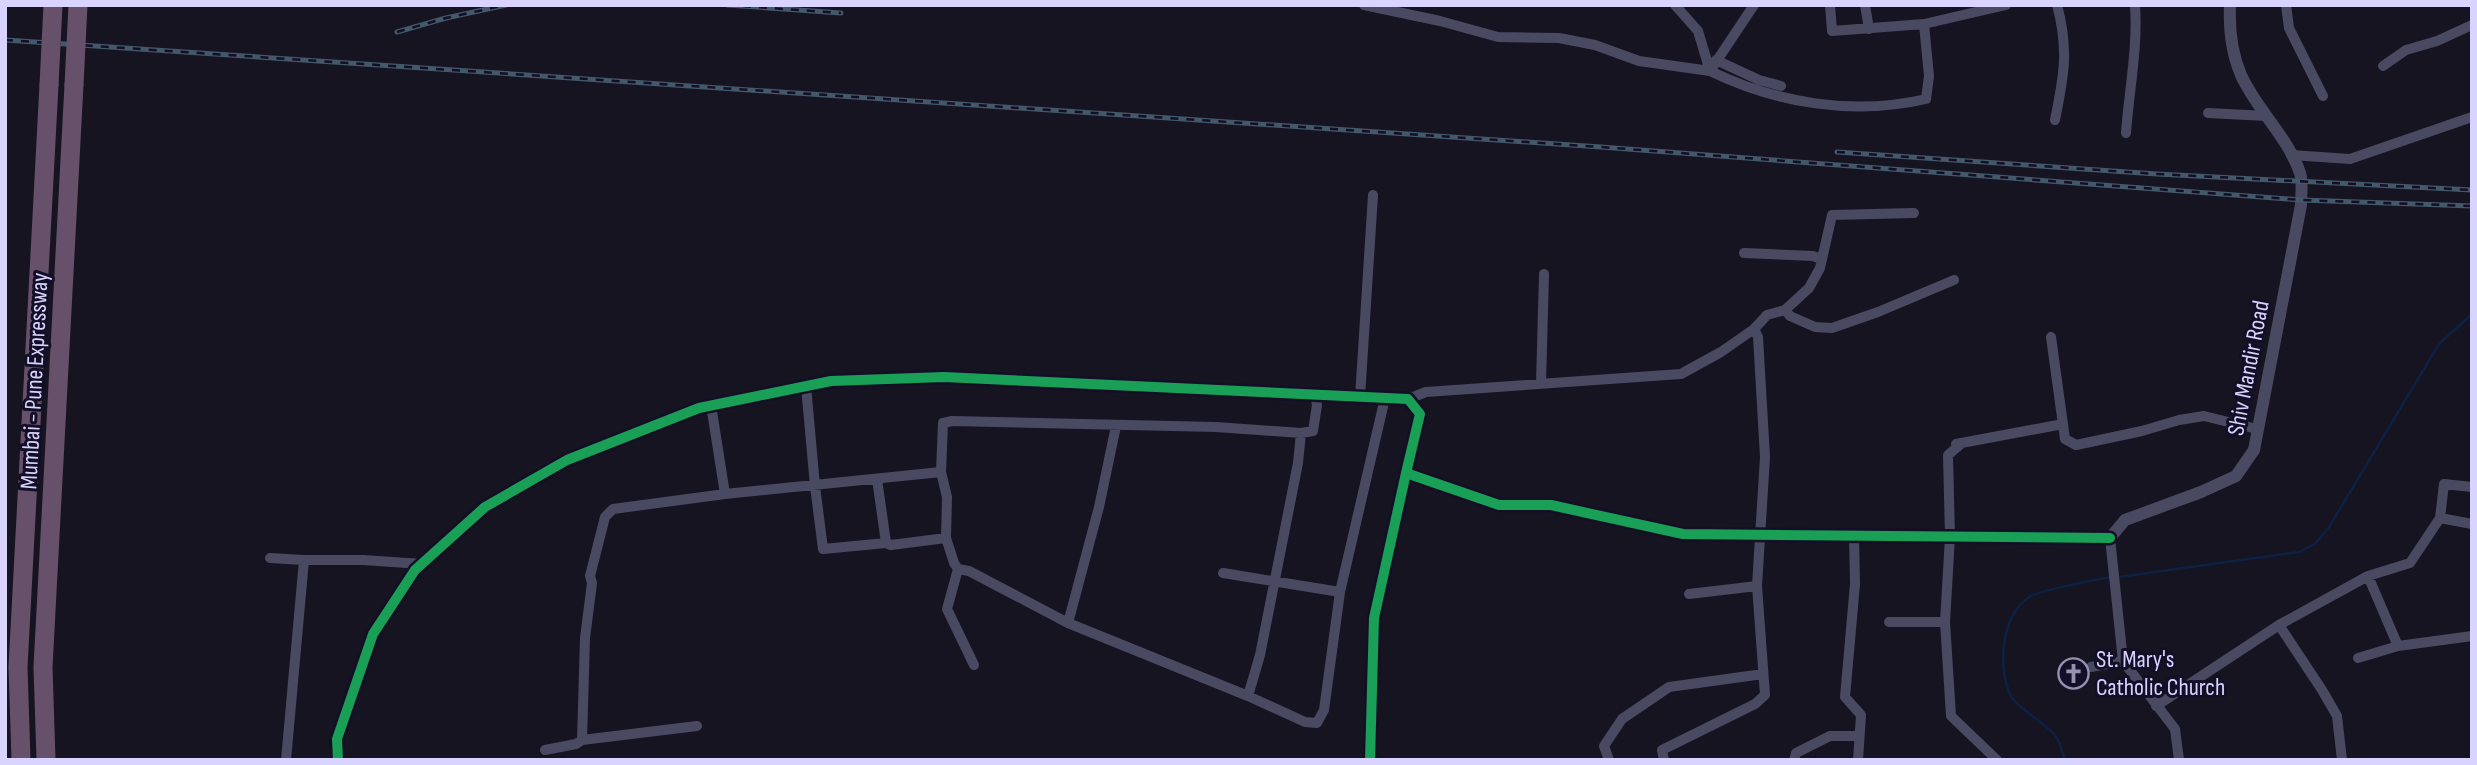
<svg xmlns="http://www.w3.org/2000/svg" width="2477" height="765" viewBox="0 0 2477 765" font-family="'Sofia Sans Condensed',sans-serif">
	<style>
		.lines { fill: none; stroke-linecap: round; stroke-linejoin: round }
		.stream { stroke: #0d2144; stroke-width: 2.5 }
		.minor { stroke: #4a4962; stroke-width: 10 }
		.tertiary { stroke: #4a4962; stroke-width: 12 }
		.motorway { stroke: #67516a; stroke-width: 19 }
		.rail-casing { stroke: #43596b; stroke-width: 5 }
		.rail { stroke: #130f26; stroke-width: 2.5; stroke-dasharray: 8; stroke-linecap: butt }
		.motorway-bridge { stroke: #67516a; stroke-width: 19 }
		.cycleway-casing { stroke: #130f26; stroke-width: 15 }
		.cycleway { stroke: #1a9f57; stroke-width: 10 }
		.labels { text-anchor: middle; stroke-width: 6; stroke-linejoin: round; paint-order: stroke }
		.street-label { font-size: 24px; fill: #d9d4ff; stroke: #130f26 }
		.poi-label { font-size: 24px; fill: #d9d4ff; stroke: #130f26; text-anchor: start }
	</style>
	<rect width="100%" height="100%" fill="#161421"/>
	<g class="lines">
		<path class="stream" d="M2119,577L2299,552L2315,544L2329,527L2439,344L2472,314
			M2065,760C2062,752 2060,741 2055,735C2045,723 2016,707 2011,696C1997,668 2001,616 2029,597C2041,590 2097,579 2113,577"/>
		<path class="minor" d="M1364,5L1440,21L1498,37L1559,38L1595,45L1639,61L1710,71L1754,5
			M1675,5L1698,31L1710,71C1776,103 1853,116 1926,99L1929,76L1924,24
			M1830,5L1832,31L1924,24L2006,5
			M1865,5L1869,29
			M2286,5L2289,28L2323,96
			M1716,60L1759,80L1781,86
			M2383,66L2406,50L2437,41L2472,25
			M2208,113L2267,116
			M2055,120C2064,76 2069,49 2057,5
			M2126,133C2129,90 2138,49 2135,5
			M2291,155L2350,159L2472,117
			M1744,253L1813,256L1821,259
			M1785,310L1790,316L1815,327L1832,328L1878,312L1954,280
			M2051,337L2065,439L2076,445L2142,431L2179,420L2204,416L2257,429
			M1541,383L1544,274
			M806,386L815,486L823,549L886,543L891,545L946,538
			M1315,395L1317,405L1313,431L1301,433L1216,427L952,421L943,423L941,472L947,497L946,538L954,563L958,569L969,571L1068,623L1248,696L1305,722L1317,723L1324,710L1340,592L1385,398
			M1360,397L1373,195
			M1408,399L1426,392L1681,374L1721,352L1754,329L1767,315L1785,310L1809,288L1820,268L1832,215L1914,213
			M711,405L725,494
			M1962,443L1948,455L1950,537L1945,622L1951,716L1997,760
			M1956,444L2063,424
			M877,479L886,543
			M2440,518L2472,524
			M1854,536L1855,584L1845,697L1861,715L1858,760
			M2110,538L2123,661L2175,729L2179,760
			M270,558L304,560L286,760
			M304,560H363L422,564
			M958,569L947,609L974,665
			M1223,573L1340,592
			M2368,576L2398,646
			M1689,594L1757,586
			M1889,622H1945
			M1068,623L1099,507L1116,426
			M2279,625L2322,690L2337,716L2342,760
			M2358,658L2398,646L2472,636
			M2091,667L2123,661
			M1248,696L1260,655L1298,463L1301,433
			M2156,706L2279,625L2368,576L2410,563L2440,518L2444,484L2472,487
			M582,740L585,638L592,583L590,576L605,517L613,509L725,494L941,472
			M545,750L576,744L582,740L697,726
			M1609,760L1604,746L1622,719L1669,687L1763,674
			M1664,760L1662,750L1755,704L1765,695L1757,586L1765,457L1758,337L1754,329
			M1794,760L1796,753L1830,736H1858"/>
		<path class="tertiary" d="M338,760L337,739L373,634L415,570L485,507L567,460L699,408L831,381L944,377L1408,399L1420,414L1406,473
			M1370,760L1374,618L1406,473L1499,505H1551L1683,534L2110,538L2125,520L2201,492L2236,476L2254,450L2301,205C2301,195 2303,182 2300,173C2288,137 2256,109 2241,75C2232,54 2229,28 2230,5"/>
		<path class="motorway" d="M21,760L18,667L49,85
			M46,760L43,667L74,85"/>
		<defs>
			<path id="rail" d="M727,5L841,13
				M397,32L446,18L506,5
				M5,40L1601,147L2301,200L2472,206
				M1837,152L2157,174L2472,190"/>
		</defs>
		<use href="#rail" class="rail-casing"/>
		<use href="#rail" class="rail"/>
		<path class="motorway-bridge" d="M49,85L53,5
			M74,85L78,5"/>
		<defs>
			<path id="cycleway" d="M338,760L337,739L373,634L415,570L485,507L567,460L699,408L831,381L944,377L1408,399L1420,414L1406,473
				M1370,760L1374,618L1406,473L1499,505H1551L1683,534L2110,538"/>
		</defs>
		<use href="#cycleway" class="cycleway-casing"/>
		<use href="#cycleway" class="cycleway"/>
	</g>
	<defs>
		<symbol id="church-ring" viewBox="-11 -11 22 22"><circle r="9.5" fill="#130f26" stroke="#9591b1" stroke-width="1.5"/><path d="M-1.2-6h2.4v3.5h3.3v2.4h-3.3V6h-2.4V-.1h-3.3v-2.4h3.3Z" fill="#9591b1"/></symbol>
	</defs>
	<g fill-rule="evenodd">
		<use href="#church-ring" x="2056" y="656" width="35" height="35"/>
	</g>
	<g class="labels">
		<g class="street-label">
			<text transform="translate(2248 368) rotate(-79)" y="8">Shiv Mandir Road</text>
			<text transform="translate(34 381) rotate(-87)" y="8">Mumbai - Pune Expressway</text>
		</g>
		<g class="poi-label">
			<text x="2096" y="667">St. Mary's<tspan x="2096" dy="28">Catholic Church</tspan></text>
		</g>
	</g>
	<rect width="2477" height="765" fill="none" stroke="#d9d4ff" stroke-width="14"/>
</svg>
